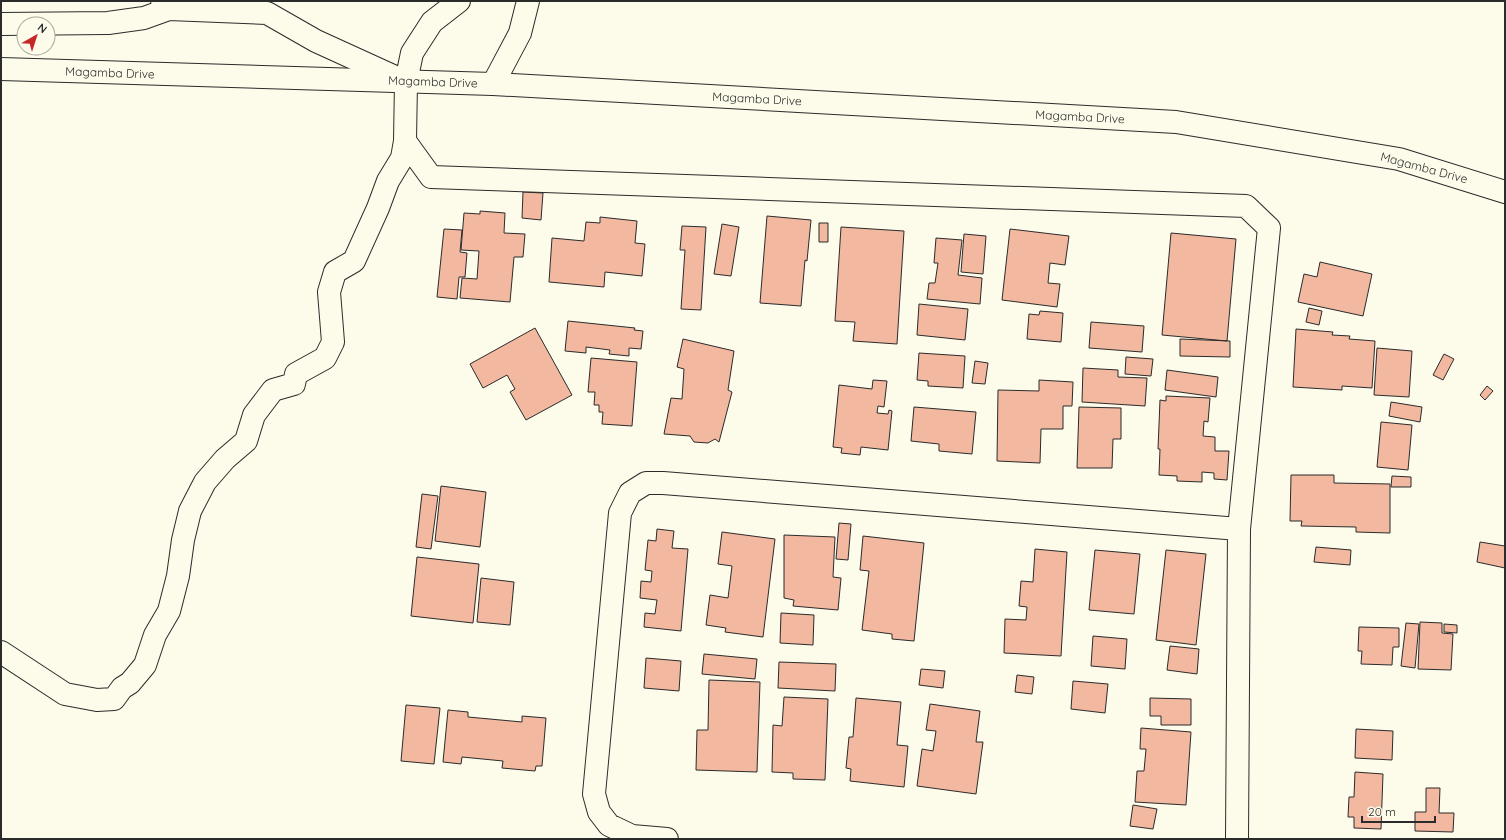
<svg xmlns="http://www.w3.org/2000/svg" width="1506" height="840" viewBox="0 0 1506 840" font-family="Quicksand,sans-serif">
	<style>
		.building { fill: #f2b8a0; stroke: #2b2b2b }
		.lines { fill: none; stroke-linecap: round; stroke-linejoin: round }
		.minor-casing { stroke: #2b2b2b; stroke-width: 24 }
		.tertiary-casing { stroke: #2b2b2b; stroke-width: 24 }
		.minor { stroke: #fdfbea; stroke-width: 22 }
		.tertiary { stroke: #fdfbea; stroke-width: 22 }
		.labels { text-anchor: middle; stroke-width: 3; stroke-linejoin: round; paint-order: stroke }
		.street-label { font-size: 12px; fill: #2b2b2b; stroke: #fdfbea }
	</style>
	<rect width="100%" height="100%" fill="#fdfbea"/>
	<path class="building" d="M523,192L543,193L541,220L522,218Z
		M480,211L505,213L504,233L525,234L523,257H514L510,302L460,298L462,278L477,279L479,251L461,250L464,213L480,214Z
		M767,216L811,220L807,261L805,260L801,306L760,303Z
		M600,217L637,221L635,243L645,244L642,276L605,272L604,287L549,282L552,238L584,241L586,222L600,223Z
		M819,223H828V242H819Z
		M722,224L739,227L731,276L714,274Z
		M682,226L706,227L701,310L681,309L685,250H680Z
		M841,227L904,231L897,344L853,341L855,322L835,321Z
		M444,229L462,230L460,252L467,253L465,277H459L457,299L437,297Z
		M1010,229L1069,236L1065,265L1050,263L1048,283L1060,284L1057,307L1002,300Z
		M1171,233L1236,239L1227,341L1162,335Z
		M964,234L986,236L983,274L961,272Z
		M936,238L962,240L958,275L982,278L980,304L927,299L929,283H935L938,263H934Z
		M1320,262L1372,274L1363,316L1298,302L1304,274L1317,277Z
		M919,304L968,309L965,340L917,335Z
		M1309,308L1322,311L1319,325L1306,322Z
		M1040,311L1063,313L1061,342L1027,339L1029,314L1039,315Z
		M568,321L635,328L634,330L643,331L641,349L629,348V356L609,354L610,350L586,347V353L565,351Z
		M1091,322L1144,326L1142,352L1089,348Z
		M535,328L572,395L526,420L510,392L515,389L507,375L483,388L470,364Z
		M1296,329L1333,332L1332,335L1350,336L1349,339L1375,341L1372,388L1342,386V390L1293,387Z
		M683,339L734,351L728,390L732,392L719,442L715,439L708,443L694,442L690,436L664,434L671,398L682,399L684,369L677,367Z
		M1180,339L1230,341V357L1180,356Z
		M1377,348L1412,351L1409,397L1374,395Z
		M919,353L965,356L963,388L928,386V381L917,380Z
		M1444,354L1454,359L1443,380L1433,375Z
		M1126,357L1153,359L1151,376L1125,374Z
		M591,358L637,362L632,426L602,424L603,412H599V405H594L595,392H588Z
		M975,361L988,363L985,384L972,383Z
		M1083,368L1118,370V377L1147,378L1145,406L1082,402Z
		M1167,370L1218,377L1216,397L1165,390Z
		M873,380L887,381L884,407L878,406L877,413L888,414L889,410L892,411L888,450L861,447L860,455L841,453L842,448L833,447L839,385L872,389Z
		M1039,380L1073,382L1072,406H1063V429H1041L1040,463L997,461L998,390L1039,391Z
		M1487,386L1493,391L1485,400L1480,395Z
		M1166,396L1210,398L1208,422L1204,421L1203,436L1215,437V451H1229L1227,480L1214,479V473L1202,472V482L1177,481V476L1159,475L1160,449H1158L1160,400L1166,401Z
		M1391,402L1422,407L1420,422L1389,416Z
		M914,407L976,412L972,454L939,451V444L911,441Z
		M1079,407L1121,408V439H1113L1112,468H1077Z
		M1381,422L1412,425L1408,470L1377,467Z
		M1291,475H1334V483L1390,484V533L1356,532V527L1301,526L1302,521H1290Z
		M1392,476L1411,477V487H1391Z
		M441,486L486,492L480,547L435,541Z
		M422,494L438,496L431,549L416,547Z
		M839,523L851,524L848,560L836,559Z
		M657,529L674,531L672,548L688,549L681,631L644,627L645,613L655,614L657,600L640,598L641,581L651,582L652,571L645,570L648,540L656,541Z
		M722,532L775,539L763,637L725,632L726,628L706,625L710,595L728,598L732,566L718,564Z
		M784,535L835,537L833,577L841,578L838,610L793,606L794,600L784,598Z
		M863,536L924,543L914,641L892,639V634L862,630L869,571L860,570Z
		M1480,542L1505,546V568L1477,562Z
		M1316,547L1351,550L1350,565L1314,562Z
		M1035,549L1067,552L1061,656L1004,653L1005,619L1026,620L1027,607L1019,606L1021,581L1033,582Z
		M1095,550L1140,554L1134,614L1089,610Z
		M1166,550L1206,554L1196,645L1156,640Z
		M417,557L479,564L473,623L411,616Z
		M481,578L514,582L510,625L477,622Z
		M781,613L814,615L813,645L780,643Z
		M1420,622L1442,623V633L1453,634L1451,670L1418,669Z
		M1406,623L1419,624L1415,668L1401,666Z
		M1444,624L1457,625V633L1444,632Z
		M1359,627L1399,628V647H1393L1392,665L1361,664L1362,651H1358Z
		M1093,636L1127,639L1125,669L1091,666Z
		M1170,646L1199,649L1197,674L1167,670Z
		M704,654L757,659L755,679L702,674Z
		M646,658L681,661L679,691L644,688Z
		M779,662L836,664L835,691L778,688Z
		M921,669L945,671L943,688L919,685Z
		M1017,675L1034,677L1032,694L1015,692Z
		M709,680L760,682L757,772L696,770L697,730H708Z
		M1073,681L1108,684L1105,713L1071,709Z
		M784,697L828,699L825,780L793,779V773L772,772L773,725L782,726Z
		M856,698L901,702L897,745L908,746L904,787L850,781L851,769L846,768L849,737H853Z
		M1150,698L1191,699V725H1161V716H1150Z
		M930,704L980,711L976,742H983L976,794L917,786L922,749L933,751L936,731L926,730Z
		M406,705L440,708L434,764L401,761Z
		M448,710L468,712V717L522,722V716L546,718L542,766H536L535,771L502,768L503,761L462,757L461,764L443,762Z
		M1141,728L1191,732L1186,805L1135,802L1137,771H1144L1146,749H1140Z
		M1356,729L1393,731L1392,760L1355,758Z
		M1355,772L1383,774L1381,829L1354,828V817H1348L1349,797H1354Z
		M1426,788H1440L1439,813H1454L1453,832L1415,831V812H1426Z
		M1133,805L1157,809L1153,829L1130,826Z"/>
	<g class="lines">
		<defs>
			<path id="minor" d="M162,1L169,9L267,13L316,41L406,82
				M459,1L432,22L412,53L406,82L405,141L431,177L1246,206L1269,228L1239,529L1237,839
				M1,24L108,23L144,18L169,9
				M493,84L520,33L528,1
				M1,652L65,694L97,700L114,699L122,688L130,683L145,665L155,635L169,611L178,576L183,540L190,511L205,482L225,459L246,441L254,415L273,390L294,384L296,374L325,358L333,342L329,292L335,272L354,261L378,208L388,181L402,158L405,141
				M667,839L632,836L609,825L599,812L594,794L620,513L630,493L646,483H663L1239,529"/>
			<path id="tertiary" d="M1,69L493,84L1176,122L1399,159L1505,192"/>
		</defs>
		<use href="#minor" class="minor-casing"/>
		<use href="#tertiary" class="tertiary-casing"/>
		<use href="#minor" class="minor"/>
		<use href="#tertiary" class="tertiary"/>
	</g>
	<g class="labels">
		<g class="street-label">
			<text transform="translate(110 73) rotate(2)" y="4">Magamba Drive</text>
			<text transform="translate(433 82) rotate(2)" y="4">Magamba Drive</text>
			<text transform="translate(757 99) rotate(3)" y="4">Magamba Drive</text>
			<text transform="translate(1080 117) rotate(3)" y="4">Magamba Drive</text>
			<text transform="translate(1424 168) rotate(15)" y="4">Magamba Drive</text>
		</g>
	</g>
	<rect width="1506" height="840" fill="none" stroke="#2b2b2b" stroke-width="4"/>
	<g transform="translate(36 36) rotate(39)"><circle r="19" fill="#fdfbea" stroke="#a9a89e"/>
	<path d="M0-3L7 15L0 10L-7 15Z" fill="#c62828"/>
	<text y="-6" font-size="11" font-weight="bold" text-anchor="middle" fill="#2b2b2b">N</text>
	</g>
	<path d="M1362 816v6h73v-6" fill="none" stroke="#2b2b2b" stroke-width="2"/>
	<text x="1368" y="816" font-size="12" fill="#2b2b2b" stroke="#fdfbea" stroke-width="3" paint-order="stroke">20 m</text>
</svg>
